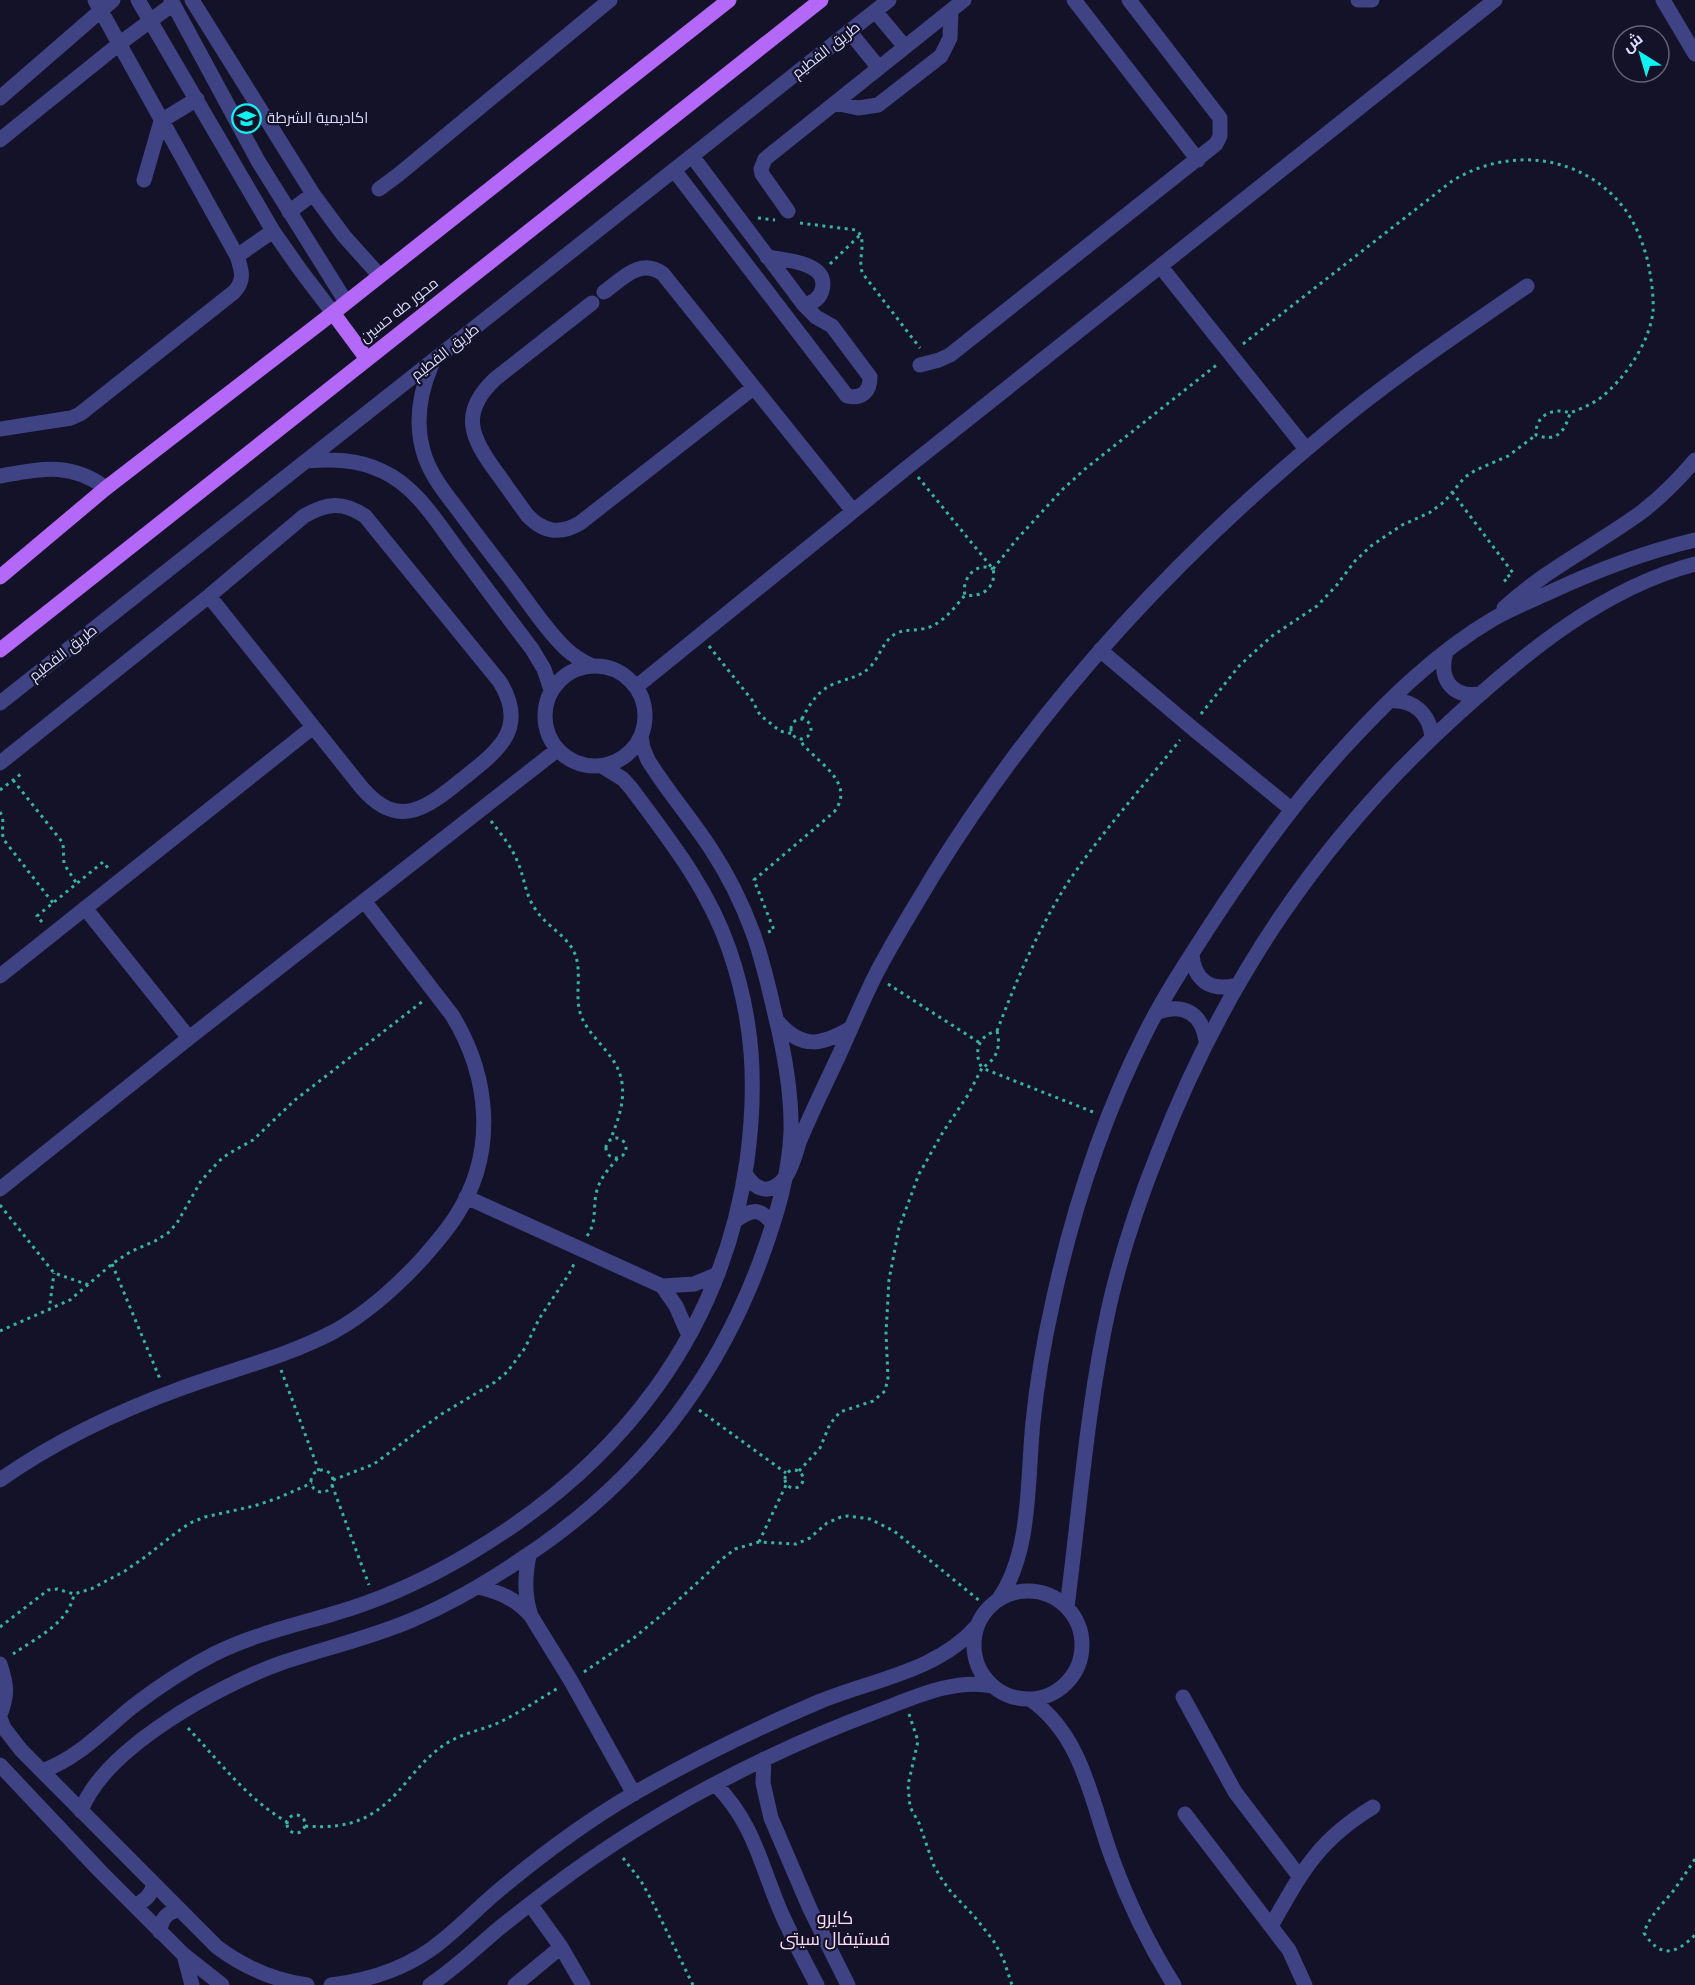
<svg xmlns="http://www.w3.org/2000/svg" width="1695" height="1985" viewBox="0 0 1695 1985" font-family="Raleway,Cairo,sans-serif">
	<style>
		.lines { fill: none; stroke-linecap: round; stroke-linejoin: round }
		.path { stroke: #37b4a1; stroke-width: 3; stroke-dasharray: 3 4.5; stroke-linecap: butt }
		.minor { stroke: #3f4384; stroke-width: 15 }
		.major { stroke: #b468f7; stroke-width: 15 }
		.labels { text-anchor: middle; stroke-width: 4.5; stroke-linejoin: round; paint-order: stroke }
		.street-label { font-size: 15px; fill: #dbdafd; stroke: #131228 }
		.poi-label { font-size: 15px; fill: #dbdafd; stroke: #131228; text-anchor: start }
		.quarter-label { font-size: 18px; fill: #fddcf4; stroke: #131228 }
	</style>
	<rect width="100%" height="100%" fill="#131228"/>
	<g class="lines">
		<path class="path" d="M758,218L775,220
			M800,223L856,230C869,240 856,260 863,274L920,348
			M830,264L861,234
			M1243,344L1452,181C1509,146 1582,154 1624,208C1636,224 1643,243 1648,262C1651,278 1654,296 1653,312C1649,344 1624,380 1599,399C1590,405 1580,409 1570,413C1553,407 1535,415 1536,435C1557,443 1565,431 1570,413
			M918,477L993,569C997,587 982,598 965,595C961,579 976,561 993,569
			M1452,492L1513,573L1504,579L1508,584
			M993,569L1017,539L1063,489L1085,469L1219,363
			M709,646L752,700L760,715L780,731L793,734
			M1201,714L1239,666L1272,636L1317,606L1336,586L1355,561L1371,546L1402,525L1429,513L1444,502L1465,477L1476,470L1508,456L1536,435
			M802,719C810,703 819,689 836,683C849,678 860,677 870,667C880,657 882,642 895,634C904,629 912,631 922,629C940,627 954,608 965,595
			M791 729a10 10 0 1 1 20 0a10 10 0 1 1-20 0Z
			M13,780L63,843L64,864L77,884
			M0,790L21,774
			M0,812C6,821 0,830 4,840L53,903
			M491,821C501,834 512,847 518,863C525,879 525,895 536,910C547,927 567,935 575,954C583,975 573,997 582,1018C593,1042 618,1055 622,1083C625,1104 617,1122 610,1141
			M42,922L37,916L103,862L108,868
			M768,932L774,930L754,880L834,812C858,781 813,761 799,739
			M888,984L980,1043
			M997,1031C1016,981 1037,932 1065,887C1099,835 1142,788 1180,740
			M997,1031C1001,1047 997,1059 982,1068C973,1053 978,1035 997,1031Z
			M606 1148a10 10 0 1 1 20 0a10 10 0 1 1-20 0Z
			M0,1205L54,1273L89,1285
			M587,1236C597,1222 593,1209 596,1194C599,1179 609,1168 619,1157
			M112,1264L160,1379
			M49,1311L54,1273
			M0,1331L70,1300L112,1264L130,1252L155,1241L168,1233L177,1223L201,1181L219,1161L228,1154L253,1140L295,1100L423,1001
			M281,1370L319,1471
			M699,1410L786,1473
			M785 1479a9 9 0 1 1 18 0a9 9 0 1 1-18 0Z
			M311 1481a11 11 0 1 1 22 0a11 11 0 1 1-22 0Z
			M799,1471L820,1448L830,1424L840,1412L873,1401L885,1391L888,1378L886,1333L889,1280L899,1228L919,1174L943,1132L968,1095L982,1068L1093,1112
			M333,1480L374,1464L440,1415L495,1382L507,1372L525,1348L539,1319L569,1274L574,1264
			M332,1485L369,1585
			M759,1542L786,1485
			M0,1627L48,1590L57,1589L74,1594L91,1589L125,1571L145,1557L177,1532L190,1523L205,1517L254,1506L278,1498L312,1483
			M13,1654C36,1638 69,1623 74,1594
			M584,1672L635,1637L664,1613L709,1572L717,1563L735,1549L759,1542L796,1544L810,1538L827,1523L841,1517L848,1516L870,1519L894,1531L981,1602
			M909,1714L918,1741L908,1785L910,1807L919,1823L934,1866L941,1878L951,1892L974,1916L993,1940L1003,1958L1012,1985
			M188,1728C219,1761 248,1800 287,1822
			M287 1824a9 9 0 1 1 18 0a9 9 0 1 1-18 0Z
			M305,1826C353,1830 378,1817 408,1780C420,1766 431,1753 447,1743C463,1733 482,1730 498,1723C519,1713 538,1700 558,1688
			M623,1858L641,1881L652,1901L693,1985
			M1695,1859C1688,1870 1681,1880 1674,1890C1663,1904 1649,1916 1644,1933C1661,1959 1676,1954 1695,1935"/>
		<path class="minor" d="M138,0L273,231L301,271L333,313
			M171,0L258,161L346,302
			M192,0L313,194L344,236L379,275
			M1074,0L1198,160
			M1358,0H1372
			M1663,0L1695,54
			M875,11L905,47
			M849,31L879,68
			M0,98L113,0
			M835,103L858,108L878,105L941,56L950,38L951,11
			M0,140L119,44L173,4
			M674,170L847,396C862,399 870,392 870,377L832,326L816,317L804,305L692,156
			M144,180L161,121L197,99
			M379,189L398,175L610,0
			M788,211L762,174L761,169L765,159L964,0
			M289,212L313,194
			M237,256L273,231
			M767,257C784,260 830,262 822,290C820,299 812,303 804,305
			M1161,267L1306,449
			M604,292C622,279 641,257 663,274L853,511
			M592,303L495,379C459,413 471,438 497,473C507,487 517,501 527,515C543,532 560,535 580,523L753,388
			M432,364C419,394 414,425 425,457C432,477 446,494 459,511C475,533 492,555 509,577C527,600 544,628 565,648C573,656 582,661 592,666
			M920,365L939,360L950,355L1216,144L1220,136V118L1129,0
			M0,429L71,418L80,414L234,292C245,280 242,271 237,256L95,0
			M306,461C332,459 357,459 382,471C418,487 440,527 463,557C486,588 509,619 532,649L544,669L551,690
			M0,476C40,469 70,461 106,488
			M1504,608C1546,569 1597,545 1643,511C1662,496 1679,479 1695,460
			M1100,650L1191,727L1291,809
			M1446,652C1438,679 1452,698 1480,694
			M545 716a50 50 0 1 1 100 0a50 50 0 1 1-100 0Z
			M636,687L909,466L1495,0
			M1389,701C1413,699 1430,713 1432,738
			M0,703L889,0
			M0,763L209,596L304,516C327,503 342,501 365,516L500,682C528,728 499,750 465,777C429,806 400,832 362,788L209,596
			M85,908L189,1038
			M1192,954C1194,981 1211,992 1237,985
			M0,976L313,727
			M1156,1013C1183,1002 1202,1013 1206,1041
			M778,1022C802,1050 822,1045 851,1028
			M745,1173C755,1190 769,1196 784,1179C792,1170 796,1151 800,1140C812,1111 826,1083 839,1055C851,1029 862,1002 875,976C893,941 914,908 934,874C1039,705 1174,558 1327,432C1390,379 1459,333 1527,286
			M0,1189L189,1038L557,750
			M466,1197L662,1286L694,1284L718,1274
			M736,1220C753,1209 759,1207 773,1224
			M662,1286L676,1306L689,1336
			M0,1480C55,1441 119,1411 182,1388C233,1369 286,1357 335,1331C367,1313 397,1286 422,1259C434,1245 446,1232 456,1216C497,1153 490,1077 452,1015L365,902
			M529,1555C525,1576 524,1595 531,1616
			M478,1587C500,1592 516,1599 531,1616L571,1681L634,1794
			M974 1645a54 54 0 1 1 108 0a54 54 0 1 1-108 0Z
			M998,1600C1032,1553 1027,1479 1033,1422C1037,1382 1044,1341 1053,1301C1073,1209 1103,1117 1146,1032C1164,996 1187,961 1209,927C1250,864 1293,803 1344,748C1388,700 1437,652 1493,619C1510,609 1530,601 1548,593C1595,571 1644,552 1695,540
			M1067,1607C1080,1507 1087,1406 1109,1307C1121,1254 1138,1203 1158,1153C1225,980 1320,839 1457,715C1526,652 1604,588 1695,564
			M0,1664C7,1685 8,1695 0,1715
			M1183,1697L1235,1792L1299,1876
			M1030,1699C1083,1736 1091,1801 1112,1858C1128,1902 1149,1945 1174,1985
			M0,1718L4,1728L21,1750L217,1947C245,1968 273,1980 307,1985
			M764,1759L763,1783L771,1818L810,1909L848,1985
			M0,1765L100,1871L184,1955L222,1985
			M42,1771C77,1759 104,1730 132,1707C158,1687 185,1669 214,1654C258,1632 306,1623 352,1608C394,1594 434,1575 472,1552C620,1464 722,1334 747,1161C757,1086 754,1021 729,949C708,888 669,839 631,788L623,779L602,766
			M715,1784C756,1825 761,1869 784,1919C794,1941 805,1963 817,1985
			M81,1811C104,1748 220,1685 281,1663C325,1648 370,1638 412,1620C450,1604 486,1583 520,1560C634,1486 714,1387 761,1259C776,1218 789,1176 791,1132C792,1091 784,1050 774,1010C768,984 762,958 753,933C742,903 728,875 711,849C691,818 667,791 648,760L643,748L641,736
			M1185,1814L1289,1950L1305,1985
			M530,1904L561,1947L583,1985
			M134,1905C145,1902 151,1895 154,1884
			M1271,1926C1302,1872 1317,1841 1373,1807
			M160,1932C161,1919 167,1912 179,1910
			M184,1955L192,1985
			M331,1985C372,1980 411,1967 443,1940C464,1923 483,1903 504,1886C545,1852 587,1821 633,1794C692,1760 753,1730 816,1703C870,1680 937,1672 977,1626
			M430,1985C454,1969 475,1949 497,1930C513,1917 530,1904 547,1891C647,1815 760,1755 878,1711C913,1698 954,1678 992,1686
			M515,1985L561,1947"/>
		<path class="major" d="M333,313L367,359
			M0,577L106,488L333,313L729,0
			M0,650L821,0"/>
	</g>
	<defs>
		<symbol id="university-ring" viewBox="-11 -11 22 22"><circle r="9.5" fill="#131228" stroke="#11f1f2" stroke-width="1.5"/><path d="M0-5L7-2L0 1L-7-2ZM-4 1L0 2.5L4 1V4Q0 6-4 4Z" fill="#11f1f2"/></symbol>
	</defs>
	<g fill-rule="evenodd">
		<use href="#university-ring" x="230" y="102" width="33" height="33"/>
	</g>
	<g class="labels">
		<g class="street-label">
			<text transform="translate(826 50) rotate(-38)" y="5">طريق الفطيم</text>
			<text transform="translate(399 310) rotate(-38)" y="5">محور طه حسين</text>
			<text transform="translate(445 352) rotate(-38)" y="5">طريق الفطيم</text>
			<text transform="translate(63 653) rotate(-38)" y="5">طريق الفطيم</text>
		</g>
		<g class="poi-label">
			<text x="267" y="123">اكاديمية الشرطة</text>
		</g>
		<g class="quarter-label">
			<text x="835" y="1924">كايرو<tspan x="835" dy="21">فستيفال سيتى</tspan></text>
		</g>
	</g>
	<g transform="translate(1641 54) rotate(323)"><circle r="28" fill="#131228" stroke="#63627d" stroke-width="1.5"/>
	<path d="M0-4.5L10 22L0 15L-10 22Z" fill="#11f1f2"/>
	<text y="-9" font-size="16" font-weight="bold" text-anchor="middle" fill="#dbdafd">ش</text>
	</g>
</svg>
